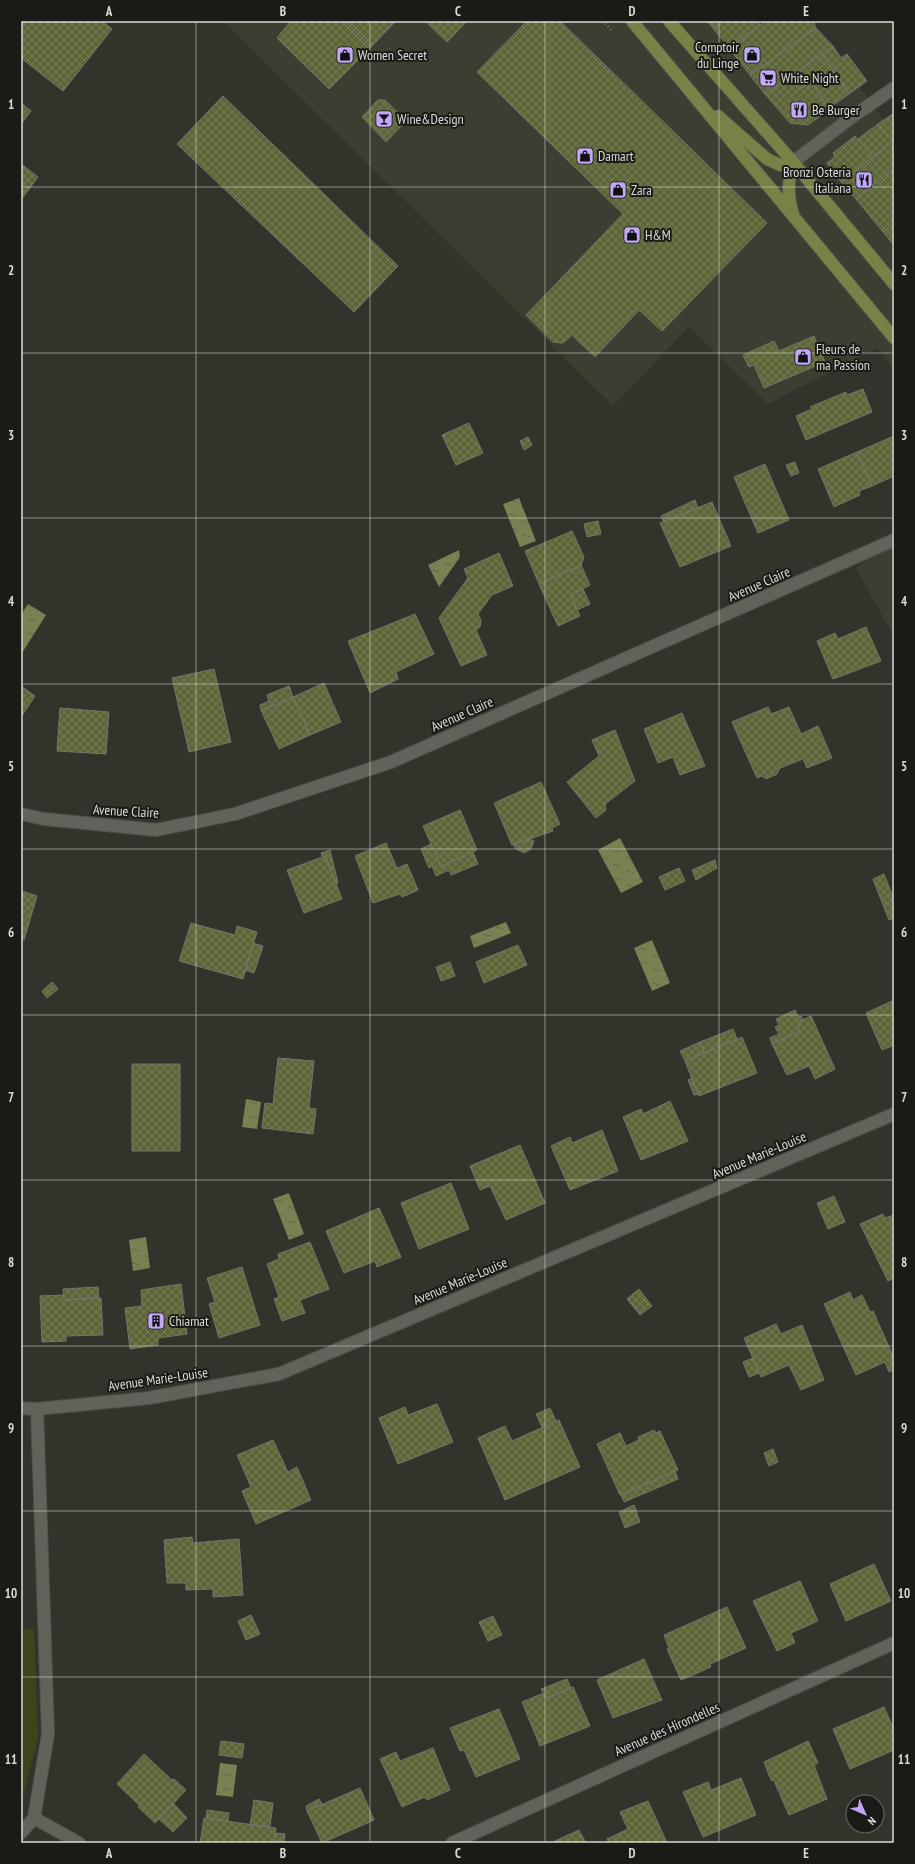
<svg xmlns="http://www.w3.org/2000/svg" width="915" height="1864" viewBox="0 0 915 1864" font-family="'PT Sans Narrow',sans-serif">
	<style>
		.built { fill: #3b3e30 }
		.green { fill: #3d441b }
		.water { fill: url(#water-ripples) }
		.building { fill: url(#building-cross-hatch); stroke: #74766d }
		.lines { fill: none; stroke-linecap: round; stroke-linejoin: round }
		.minor-casing { stroke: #50514a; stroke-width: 14 }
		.major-casing { stroke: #50514a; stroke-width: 14 }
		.path { stroke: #787a73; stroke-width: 2.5; stroke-dasharray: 1 3; stroke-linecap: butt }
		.minor { stroke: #60635a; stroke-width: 12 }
		.major { stroke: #778246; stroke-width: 12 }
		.grid { fill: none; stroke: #dadbd6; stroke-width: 1; stroke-opacity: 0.55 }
		.labels { text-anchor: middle; stroke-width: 4; stroke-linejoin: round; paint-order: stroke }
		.poi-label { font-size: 14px; fill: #dadbd6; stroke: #1a1b17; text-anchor: start }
		.street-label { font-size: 14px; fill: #dadbd6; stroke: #1a1b17 }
		.neatline { fill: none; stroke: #dadbd6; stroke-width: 1.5 }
		.grid-label { font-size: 13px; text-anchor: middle; font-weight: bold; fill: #dadbd6 }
	</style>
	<defs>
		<pattern id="water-ripples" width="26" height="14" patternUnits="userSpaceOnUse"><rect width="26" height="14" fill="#788152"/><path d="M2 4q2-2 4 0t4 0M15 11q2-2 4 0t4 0" fill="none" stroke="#62684b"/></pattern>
		<pattern id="building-cross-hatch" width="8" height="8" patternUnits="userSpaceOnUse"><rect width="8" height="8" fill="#5d6638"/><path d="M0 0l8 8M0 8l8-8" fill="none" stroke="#747b54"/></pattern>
	</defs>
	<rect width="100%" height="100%" fill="#32342c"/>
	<path class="built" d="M223,21H811L894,134V371L877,348L768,404L689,327L613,406Z
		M894,537V637L856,568Z"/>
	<path class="green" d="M34,1628L38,1738L21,1805V1630Z"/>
	<path class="water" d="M519,498L536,541L520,547L503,504Z
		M459,550L460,557L439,587L428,565Z
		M28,604L46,615L22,653L21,615Z
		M620,838L643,882L621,893L598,850Z
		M506,922L511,933L474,948L470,936Z
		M652,940L670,983L652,991L634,948Z
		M246,1099L261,1102L257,1129L242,1127Z
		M289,1193L304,1234L289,1240L273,1199Z
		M146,1237L150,1268L133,1271L129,1240Z
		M220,1763L237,1765L233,1797L216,1795Z"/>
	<path class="building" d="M21,21H102L112,29L63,91L21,58Z
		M291,21H345L371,47L329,89L277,38Z
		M345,21H396L371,47Z
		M425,21H467L447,42Z
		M527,21H560L767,223L662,331L639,310L595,357L572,335L563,343L553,342L526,315L623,214L477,72Z
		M707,21H723L713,28Z
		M723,21H757L760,25L729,48L713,28Z
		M766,21H813L816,28L750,75L729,48Z
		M816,28L833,46L765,94L750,75Z
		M833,46L841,58L847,54L867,81L849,94L822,54Z
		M822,54L849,94L829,108L811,82L799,90L790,77Z
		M790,77L799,90L811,82L830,109L808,125L790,123L765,94Z
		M223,96L398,266L354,312L177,144Z
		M378,100H385L402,117L404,123L386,142L362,117Z
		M21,103L31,111L21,124Z
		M894,113V141H893L878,124Z
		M878,124L893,141L873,157L858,139Z
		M855,136L873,157L841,182L827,163L835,157L833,153Z
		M893,141L894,168L856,199L841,182Z
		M21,164L38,177L21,200Z
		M894,168V223L883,232L856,199Z
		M894,223V245L883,232Z
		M814,336L825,362L764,388L754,365L749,367L743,355L774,341L779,351Z
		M863,389L872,412L806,440L796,416L812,409L810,407L846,392L847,395Z
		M469,423L483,453L456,465L442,435Z
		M894,436V476L872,486L857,452Z
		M528,437L532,445L524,450L520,441Z
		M857,452L872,486L859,491L860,495L834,507L818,469Z
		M795,462L799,473L791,476L786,465Z
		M765,464L789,520L758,533L734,477Z
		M695,500L698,508L664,522L661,516Z
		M712,502L731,546L680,567L660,523Z
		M598,521L601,534L587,537L584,524Z
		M572,531L584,557L581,565L539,584L525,551Z
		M499,553L513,586L492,595L478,614L481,620L480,627L476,630L487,655L461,666L439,618L468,578L464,569Z
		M581,565L590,585L571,595L580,616L558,626L539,584Z
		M583,589L590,604L577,610L571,595Z
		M415,614L434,654L396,672L398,679L370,693L348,641Z
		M866,627L881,661L833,679L817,641L835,633L838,639Z
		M214,669L231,742L189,752L172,678Z
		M324,683L341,722L310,735L293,697Z
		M21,686L35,696L21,717Z
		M289,686L293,697L291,699L261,710L260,705L269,701L267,695Z
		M291,697H293L310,735L279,749L261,710L291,699Z
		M768,707L771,714L789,707L801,734L818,726L832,758L807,768L803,759L780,768L777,774L766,779L762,776L757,778L732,722Z
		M60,708L109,712L106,754L57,751Z
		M682,713L705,766L680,775L673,757L658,763L644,729Z
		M615,730L635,781L605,804L606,810L596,818L567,782L599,756L592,740Z
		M541,782L560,824L552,828L553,831L512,845L494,803Z
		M460,810L477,850L441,866L423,826Z
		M530,838L531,840L534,841L531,849L524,853L516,849L513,844Z
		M386,843L397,868L407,864L418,890L402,897L400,894L373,903L355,856Z
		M431,844L441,866L473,852L478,864L451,875L449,870L436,876L432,866L429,868L421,849Z
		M330,850L338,883L336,884L325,856H322L321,853Z
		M325,856L342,899L304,913L287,870Z
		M715,860L717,868L696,880L692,870Z
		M679,868L685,881L665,890L659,877Z
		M884,874L894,900L883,905L873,879Z
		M21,889L22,891L37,896L27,930L21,928Z
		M894,900V918L889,920L883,905Z
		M191,923L235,935L237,926L257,932L243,979L179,961Z
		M21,928L27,930L24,940L21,939Z
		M253,943L263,946L254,973L245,970Z
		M518,945L527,965L484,983L476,962Z
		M450,962L455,976L441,981L436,967Z
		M52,982L58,989L47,998L42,991Z
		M894,1000V1045L882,1050L866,1013Z
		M795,1010L798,1017L801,1016L803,1020L797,1023L800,1031L772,1044L770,1038L779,1034L775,1027L779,1025L776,1019Z
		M811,1016L835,1069L815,1079L809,1066L787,1075L772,1044L800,1031L797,1023Z
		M733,1029L737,1039L704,1053L700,1042Z
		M742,1037L757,1073L699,1096L685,1061Z
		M700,1042L704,1053L685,1061L680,1051Z
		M278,1058L314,1061L309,1108L316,1109L313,1134L262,1128L265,1103L273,1104Z
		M132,1064H180V1151H132Z
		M692,1078L699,1094L694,1095L688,1080Z
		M670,1101L688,1141L641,1160L623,1117L641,1109L643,1114Z
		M602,1130L618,1171L570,1190L551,1146L570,1137L572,1143Z
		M520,1145L545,1203L506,1220L490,1186L480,1190L470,1166Z
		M451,1183L469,1229L419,1249L401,1203Z
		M834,1196L845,1222L828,1229L817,1203Z
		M379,1208L401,1257L377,1267L375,1261L344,1273L326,1231Z
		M883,1214L885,1218L894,1215V1278L888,1281L860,1224Z
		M310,1242L329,1289L300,1300L305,1313L282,1321L274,1299L279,1297L267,1264L279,1259L278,1254Z
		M242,1267L260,1325L219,1338L209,1304L215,1302L207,1278Z
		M181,1284L187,1334L158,1338V1345L130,1349L125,1308L142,1306L141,1290Z
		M98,1287L99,1298L64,1300L63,1289Z
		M639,1289L652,1306L640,1315L627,1299Z
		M850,1292L853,1300L862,1295L870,1312L873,1311L894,1358V1369L889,1372L885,1362L856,1375L824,1304Z
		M63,1295L64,1300L101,1298L103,1335L66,1336V1341L42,1342L40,1296Z
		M776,1324L781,1334L802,1325L824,1380L801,1390L789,1365L761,1377L744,1338Z
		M753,1358L759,1373L749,1377L743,1362Z
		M437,1404L453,1442L398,1464L379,1418L405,1407L408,1415Z
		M550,1408L556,1421L542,1427L536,1414Z
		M559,1420L580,1467L505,1500L478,1438L505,1426L512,1441Z
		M654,1430L656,1433L660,1431L678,1470L620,1495L597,1444L620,1433L626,1446L639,1440L638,1437Z
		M273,1440L288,1472L297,1467L311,1500L256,1524L242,1491L251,1487L237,1455Z
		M773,1449L778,1462L769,1466L764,1453Z
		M675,1471L678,1479L624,1502L621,1495Z
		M634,1505L640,1522L625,1528L619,1512Z
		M192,1537L193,1543L239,1539L243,1595L213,1597V1589L186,1590V1583H167L164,1540Z
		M874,1564L891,1601L846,1621L830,1584Z
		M800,1581L818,1621L791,1633L795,1643L777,1651L753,1601Z
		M727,1607L746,1648L710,1664L711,1667L681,1680L667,1649L669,1648L664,1635Z
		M251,1615L260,1634L246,1640L238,1621Z
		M493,1616L502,1635L488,1641L479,1622Z
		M644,1659L662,1700L613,1718L597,1680Z
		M567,1679L571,1688L547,1698L541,1689Z
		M573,1687L590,1726L540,1746L522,1702L544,1693L547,1698Z
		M884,1707L894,1730V1750L850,1769L833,1729Z
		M499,1709L520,1759L476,1777L464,1750L460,1751L450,1728Z
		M221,1741L244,1744L242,1758L219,1755Z
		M808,1741L818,1763L814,1765L827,1799L789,1815L774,1781L771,1780L764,1762Z
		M433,1748L450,1790L427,1800L425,1797L402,1807L380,1759L396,1752L400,1761Z
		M144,1754L172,1780L174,1779L186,1790L155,1823L138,1807L140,1806L117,1784Z
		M741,1778L756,1815L703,1837L683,1792L708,1782L711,1790Z
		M360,1788L374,1820L322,1843L307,1811Z
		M319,1799L322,1804L307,1811L306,1806Z
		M254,1800L273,1803L270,1827L250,1825Z
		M648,1801L667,1843H609L607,1839L628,1829L620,1812Z
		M173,1803L187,1818L173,1832L159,1819Z
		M207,1810L229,1813L228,1821L206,1818Z
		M204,1818L276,1828L274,1843H200Z
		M579,1830L586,1843H553V1842Z
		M275,1833L285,1834L284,1843H274Z"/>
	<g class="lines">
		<defs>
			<path id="minor" d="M793,162L852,117L894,88
				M21,814L44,819L156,830L235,814L391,762L894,540
				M21,1408L37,1409L149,1398L279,1374L894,1114
				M34,1818L79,1843
				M21,1833L34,1818L48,1734L37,1409
				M452,1843L894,1643"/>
			<path id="major" d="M632,21L894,338
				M669,21L793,162L894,284
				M718,116L767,159L780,165L793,162
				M793,214C787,194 788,183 793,162"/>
		</defs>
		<use href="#minor" class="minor-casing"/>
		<use href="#major" class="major-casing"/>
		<path class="path" d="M602,21L612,30"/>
		<use href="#minor" class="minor"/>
		<use href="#major" class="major"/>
	</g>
	<path class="grid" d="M196,21V1843M370,21V1843M545,21V1843M719,21V1843M21,187H894M21,353H894M21,518H894M21,684H894M21,849H894M21,1015H894M21,1180H894M21,1346H894M21,1511H894M21,1677H894"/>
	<defs>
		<symbol id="shop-square" viewBox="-11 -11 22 22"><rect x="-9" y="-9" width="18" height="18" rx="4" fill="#c0a8f4" stroke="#1a1b17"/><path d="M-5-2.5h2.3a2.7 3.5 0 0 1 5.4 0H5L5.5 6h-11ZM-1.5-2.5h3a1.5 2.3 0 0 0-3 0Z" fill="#111"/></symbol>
		<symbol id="supermarket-square" viewBox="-11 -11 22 22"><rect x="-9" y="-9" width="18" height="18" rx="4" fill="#c0a8f4" stroke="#1a1b17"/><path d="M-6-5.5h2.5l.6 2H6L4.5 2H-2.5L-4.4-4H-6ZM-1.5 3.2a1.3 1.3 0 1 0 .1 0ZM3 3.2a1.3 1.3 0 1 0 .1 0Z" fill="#111"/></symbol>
		<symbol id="restaurant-square" viewBox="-11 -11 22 22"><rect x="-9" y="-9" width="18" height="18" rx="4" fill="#c0a8f4" stroke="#1a1b17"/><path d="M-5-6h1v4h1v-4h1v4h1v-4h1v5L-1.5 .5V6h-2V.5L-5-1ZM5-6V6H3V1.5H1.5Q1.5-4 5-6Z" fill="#111"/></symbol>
		<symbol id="bar-square" viewBox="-11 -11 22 22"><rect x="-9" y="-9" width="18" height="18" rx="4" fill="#c0a8f4" stroke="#1a1b17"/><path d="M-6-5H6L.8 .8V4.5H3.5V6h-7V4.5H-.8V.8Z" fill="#111"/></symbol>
		<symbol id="building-square" viewBox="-11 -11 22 22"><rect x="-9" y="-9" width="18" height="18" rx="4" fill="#c0a8f4" stroke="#1a1b17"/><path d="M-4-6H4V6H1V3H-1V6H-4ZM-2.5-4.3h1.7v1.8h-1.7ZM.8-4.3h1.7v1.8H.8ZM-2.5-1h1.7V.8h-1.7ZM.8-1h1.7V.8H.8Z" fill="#111"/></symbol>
	</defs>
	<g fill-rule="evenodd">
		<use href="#shop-square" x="335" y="45" width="20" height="20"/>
		<use href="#shop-square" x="742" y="45" width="20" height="20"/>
		<use href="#supermarket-square" x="758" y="68" width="20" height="20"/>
		<use href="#restaurant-square" x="789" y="100" width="20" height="20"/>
		<use href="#bar-square" x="374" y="109" width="20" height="20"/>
		<use href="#shop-square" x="575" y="146" width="20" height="20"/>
		<use href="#restaurant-square" x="854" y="170" width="20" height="20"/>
		<use href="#shop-square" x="608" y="180" width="20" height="20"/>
		<use href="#shop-square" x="622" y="225" width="20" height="20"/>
		<use href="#shop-square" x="793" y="347" width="20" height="20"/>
		<use href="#building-square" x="146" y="1311" width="20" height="20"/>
	</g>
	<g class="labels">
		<g class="poi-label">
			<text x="739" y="52" text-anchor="end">Comptoir<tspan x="739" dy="16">du Linge</tspan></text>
			<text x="358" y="60">Women Secret</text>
			<text x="781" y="83">White Night</text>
			<text x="812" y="115">Be Burger</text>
			<text x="397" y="124">Wine&amp;Design</text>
			<text x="598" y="161">Damart</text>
			<text x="851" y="177" text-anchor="end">Bronzi Osteria<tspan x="851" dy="16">Italiana</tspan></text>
			<text x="631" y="195">Zara</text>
			<text x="645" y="240">H&amp;M</text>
			<text x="816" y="354">Fleurs de<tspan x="816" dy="16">ma Passion</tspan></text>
			<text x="169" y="1326">Chiamat</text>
		</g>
		<g class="street-label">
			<text transform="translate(759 584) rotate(-24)" y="5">Avenue Claire</text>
			<text transform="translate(462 714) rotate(-24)" y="5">Avenue Claire</text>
			<text transform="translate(126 811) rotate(3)" y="5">Avenue Claire</text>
			<text transform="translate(759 1155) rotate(-23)" y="5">Avenue Marie-Louise</text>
			<text transform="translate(460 1281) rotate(-23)" y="5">Avenue Marie-Louise</text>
			<text transform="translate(158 1379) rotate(-8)" y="5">Avenue Marie-Louise</text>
			<text transform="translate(667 1729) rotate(-24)" y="5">Avenue des Hirondelles</text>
		</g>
	</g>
	<rect width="915" height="1864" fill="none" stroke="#1a1b17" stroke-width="44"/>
	<g transform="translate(865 1814) rotate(135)"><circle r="19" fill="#1a1b17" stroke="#676863"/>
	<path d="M0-3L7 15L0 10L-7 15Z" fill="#c0a8f4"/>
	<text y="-6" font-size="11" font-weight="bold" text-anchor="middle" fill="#dadbd6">N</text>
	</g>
	<rect x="22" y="22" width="871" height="1820" class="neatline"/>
	<g class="grid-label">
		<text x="109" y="16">A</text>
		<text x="283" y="16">B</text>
		<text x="458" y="16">C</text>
		<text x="632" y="16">D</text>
		<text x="806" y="16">E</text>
		<text x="11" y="109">1</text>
		<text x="904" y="109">1</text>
		<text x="11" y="275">2</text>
		<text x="904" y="275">2</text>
		<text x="11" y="440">3</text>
		<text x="904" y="440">3</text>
		<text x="11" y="606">4</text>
		<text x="904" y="606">4</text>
		<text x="11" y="771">5</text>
		<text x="904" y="771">5</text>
		<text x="11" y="937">6</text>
		<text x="904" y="937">6</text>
		<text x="11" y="1102">7</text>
		<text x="904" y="1102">7</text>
		<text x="11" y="1267">8</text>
		<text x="904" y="1267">8</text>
		<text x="11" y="1433">9</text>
		<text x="904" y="1433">9</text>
		<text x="11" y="1598">10</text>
		<text x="904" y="1598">10</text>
		<text x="11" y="1764">11</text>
		<text x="904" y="1764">11</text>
		<text x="109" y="1858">A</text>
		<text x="283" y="1858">B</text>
		<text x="458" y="1858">C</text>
		<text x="632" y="1858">D</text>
		<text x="806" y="1858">E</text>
	</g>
</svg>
